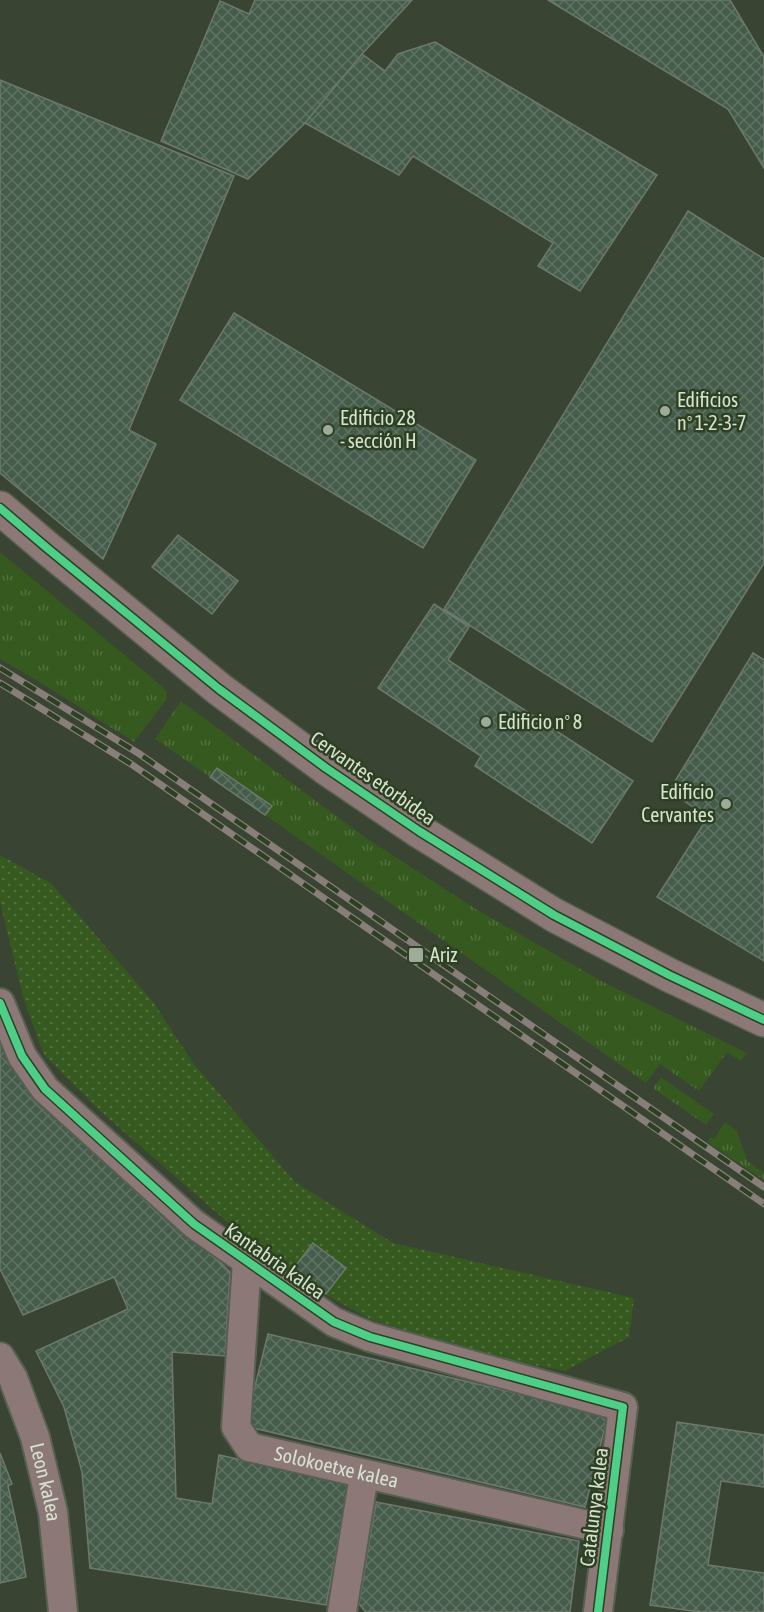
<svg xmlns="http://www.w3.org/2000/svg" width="764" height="1612" viewBox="0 0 764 1612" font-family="'Asap Condensed',sans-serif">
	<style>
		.grass { fill: url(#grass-tufts) }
		.park { fill: url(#park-dots) }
		.building { fill: url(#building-cross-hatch); stroke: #6d796d; stroke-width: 1.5 }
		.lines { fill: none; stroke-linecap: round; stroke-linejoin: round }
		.minor-casing { stroke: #565f51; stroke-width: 32 }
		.tertiary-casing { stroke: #565f51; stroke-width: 36 }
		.minor { stroke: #8b7877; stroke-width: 28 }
		.tertiary { stroke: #8b7877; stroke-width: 33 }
		.rail-casing { stroke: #887e7a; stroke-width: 7 }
		.rail { stroke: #2d4022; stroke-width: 4.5; stroke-dasharray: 14; stroke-linecap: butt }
		.cycleway-casing { stroke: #2d4022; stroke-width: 11 }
		.cycleway { stroke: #4dcf88; stroke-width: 8 }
		.poi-dot { fill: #9fab99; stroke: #2d4022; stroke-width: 2 }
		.labels { text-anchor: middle; stroke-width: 5; stroke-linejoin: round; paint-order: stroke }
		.poi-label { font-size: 20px; fill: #d6e2d0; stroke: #2d4022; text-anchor: start }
		.street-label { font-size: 20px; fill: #d6e2d0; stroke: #2d4022 }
	</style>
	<defs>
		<pattern id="grass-tufts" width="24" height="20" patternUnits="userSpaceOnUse" patternTransform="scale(1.5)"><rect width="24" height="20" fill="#36591f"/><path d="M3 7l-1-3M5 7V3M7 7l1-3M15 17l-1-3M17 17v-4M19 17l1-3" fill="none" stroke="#52713e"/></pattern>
		<pattern id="park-dots" width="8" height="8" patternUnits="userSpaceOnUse" patternTransform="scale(1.5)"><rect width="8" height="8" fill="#36591f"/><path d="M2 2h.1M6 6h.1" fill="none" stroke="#52713e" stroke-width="1.8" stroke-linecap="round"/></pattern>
		<pattern id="building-cross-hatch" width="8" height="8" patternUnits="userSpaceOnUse" patternTransform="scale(1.5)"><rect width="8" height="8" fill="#455c4b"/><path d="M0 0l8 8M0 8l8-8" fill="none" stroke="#5f7364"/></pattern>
	</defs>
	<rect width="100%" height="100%" fill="#394433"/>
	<path class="grass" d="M0,552L163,687L167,693L166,700L134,742L46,686L0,659Z
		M181,701L366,838L479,911L603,982L747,1053L741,1061L727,1052L699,1091L660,1064L646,1083L265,815L271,806L217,768L210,777L155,739Z
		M661,1077L714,1114L706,1125L653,1088Z
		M725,1122L737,1131L747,1161L764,1173V1180L707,1142L711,1137L714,1139Z"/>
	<path class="park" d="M0,855L52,884L154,1003L193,1063L295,1182L393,1243L634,1298L629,1337L565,1371L474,1354L370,1319L287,1274L100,1111L44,1055L23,997L0,902Z"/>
	<path class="building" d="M255,0H412L362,54L305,123L248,179L161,141L220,1L249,14Z
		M548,0H730L764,57V168L728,109Z
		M435,42L657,175L580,291L538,266L553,243L413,156L399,175L305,123L362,54L385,71L398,54Z
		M0,80L234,176L129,430L156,444L103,559L0,473Z
		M688,211L764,259V563L652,742L444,609Z
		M234,313L476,460L423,548L180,400Z
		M178,535L238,581L212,614L152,567Z
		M434,604L469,627L448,660L633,781L592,843L475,766L481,756L378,688Z
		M753,653L764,660V961L657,897L708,817L669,791Z
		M217,768L272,806L265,815L210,777Z
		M0,1029L151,1193L230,1272L225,1356L172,1352L176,1498L212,1504L219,1455L349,1483L326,1605L90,1568L82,1472L64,1407L36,1351L128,1309L114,1277L23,1315L0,1269Z
		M313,1243L346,1268L326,1294L293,1269Z
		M268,1334L608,1415L585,1507L245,1426Z
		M677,1422L764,1435V1487L721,1481L708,1565L764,1573V1612H700L650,1605Z
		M0,1453L12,1484L8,1486L20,1540L26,1577L0,1583Z
		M376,1502L579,1541L570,1612H366L359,1604Z"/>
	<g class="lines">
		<defs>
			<g id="minor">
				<path d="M0,1003L22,1056L45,1089L194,1224L334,1322L370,1337L623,1407L598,1612"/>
				<path id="s1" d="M247,1262L236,1427L249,1447L609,1530"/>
				<path id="s2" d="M0,1357L13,1378L35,1437L53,1512L63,1612"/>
				<path d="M342,1612L364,1475"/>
			</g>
			<path id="tertiary" d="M0,508L47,548L219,689L326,768L419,831L554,915L669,975L764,1020"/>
		</defs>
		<use href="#minor" class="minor-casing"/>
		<use href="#tertiary" class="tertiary-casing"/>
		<use href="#minor" class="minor"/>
		<use href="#tertiary" class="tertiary"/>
		<defs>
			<path id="rail" d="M0,668L138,753L764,1187
				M0,683L131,764L764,1204"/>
		</defs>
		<use href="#rail" class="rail-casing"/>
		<use href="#rail" class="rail"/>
		<defs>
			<path id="cycleway" d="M0,508L47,548L219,689L326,768L419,831L554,915L669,975L764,1020
				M0,1003L22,1056L45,1089L194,1224L334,1322L370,1337L623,1407L598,1612"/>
		</defs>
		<use href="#cycleway" class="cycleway-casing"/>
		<use href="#cycleway" class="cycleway"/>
	</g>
	<g class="poi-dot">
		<circle cx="665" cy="411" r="6"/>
		<circle cx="328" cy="430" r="6"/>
		<circle cx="486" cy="722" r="6"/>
		<circle cx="726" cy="804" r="6"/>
		<rect x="408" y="947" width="16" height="16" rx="3"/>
	</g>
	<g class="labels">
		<g class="poi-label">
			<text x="677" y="407">Edificios<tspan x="677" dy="23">nº 1-2-3-7</tspan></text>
			<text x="340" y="425">Edificio 28<tspan x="340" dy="23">- sección H</tspan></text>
			<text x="498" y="729">Edificio nº 8</text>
			<text x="714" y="799" text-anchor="end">Edificio<tspan x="714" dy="23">Cervantes</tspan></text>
			<text x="430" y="962">Ariz</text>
		</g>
		<g class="street-label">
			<text transform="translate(373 778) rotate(35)" y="7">Cervantes etorbidea</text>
			<text transform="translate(275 1261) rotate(35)" y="7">Kantabria kalea</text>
			<text dy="7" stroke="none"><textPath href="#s1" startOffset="279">Solokoetxe kalea</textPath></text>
			<text dy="7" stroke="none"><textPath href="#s2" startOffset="134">Leon kalea</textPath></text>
			<text transform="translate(594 1507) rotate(-83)" y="7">Catalunya kalea</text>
		</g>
	</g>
</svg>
